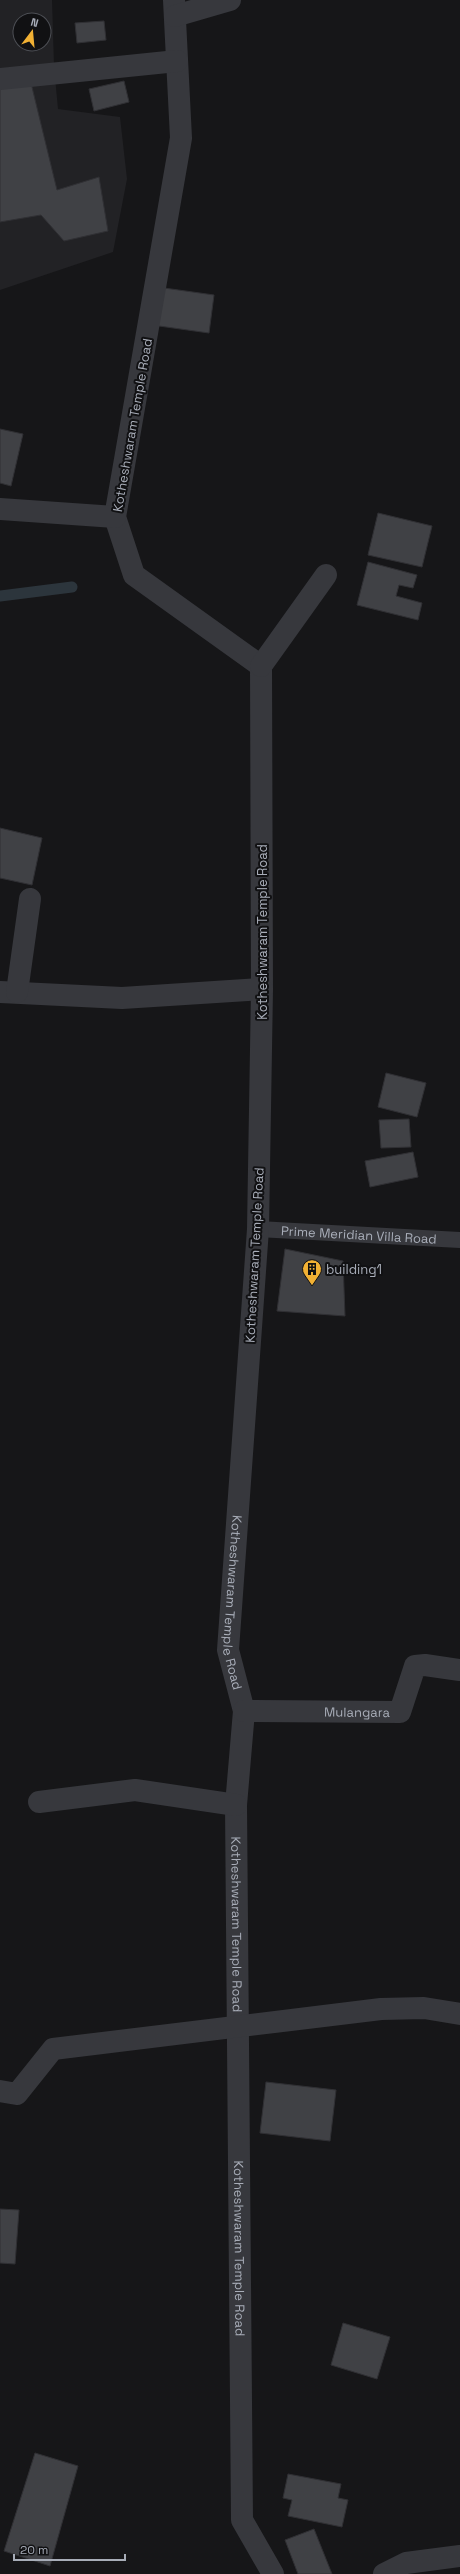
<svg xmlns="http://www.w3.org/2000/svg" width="460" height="2574" viewBox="0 0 460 2574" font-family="'Space Grotesk',sans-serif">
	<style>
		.built { fill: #222225; fill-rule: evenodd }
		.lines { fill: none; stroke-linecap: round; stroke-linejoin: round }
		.stream { stroke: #2c353c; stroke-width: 11 }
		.building { fill: #404145; stroke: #303034 }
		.service { stroke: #37383d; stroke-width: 16 }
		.minor { stroke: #37383d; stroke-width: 22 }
		.labels { text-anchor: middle; stroke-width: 4; stroke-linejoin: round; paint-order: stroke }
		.street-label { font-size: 13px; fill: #a8adb8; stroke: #111113 }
		.poi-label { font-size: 13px; fill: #a8adb8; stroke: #111113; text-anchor: start }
	</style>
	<rect width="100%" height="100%" fill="#161618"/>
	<path class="built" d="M0,0H52L54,66L58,109L120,117L127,179L113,252L0,290ZM20,20H44V44H20Z"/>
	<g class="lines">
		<path class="stream" d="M0,596L72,587"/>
	</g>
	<path class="building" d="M104,21L106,40L77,43L75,23Z
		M124,81L129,102L94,111L89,89Z
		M31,83L57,190L99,177L108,231L64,241L41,215L0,222V87Z
		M157,287L214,295L209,333L152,325Z
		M0,429L23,434L11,486L0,483Z
		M378,513L432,526L422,567L368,555Z
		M368,562L417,575L413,588L399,585L396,596L422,603L418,620L357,605Z
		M0,828L42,838L32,885L0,878Z
		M386,1073L426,1083L417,1117L378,1107Z
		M409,1119L411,1147L381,1148L379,1120Z
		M413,1152L418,1177L370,1187L365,1161Z
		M285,1249L343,1261L345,1316L277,1311Z
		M266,2082L336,2090L330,2141L260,2133Z
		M0,2209L19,2210L15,2264L0,2263Z
		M343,2323L390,2337L377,2379L331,2365Z
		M35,2453L78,2466L50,2566L4,2551Z
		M288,2474L341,2484L338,2498L348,2500L342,2527L288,2516L292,2500L283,2498Z
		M314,2529L332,2574H298L285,2540Z"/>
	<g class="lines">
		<path class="service" id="s1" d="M258,1229L460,1240"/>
		<g class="minor">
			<path id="s2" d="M174,0L181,138L115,517L134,575L261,666L262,989L258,1229L228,1650L244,1711L236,1805L242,2520L273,2574"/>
			<path d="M175,16L230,0"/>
			<path d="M0,79L177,61"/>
			<path d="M0,509L115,517"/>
			<path d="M261,666L326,575"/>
			<path d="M0,992L122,998L262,989"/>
			<path d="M17,992L30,899"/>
			<path id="s3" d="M244,1711L400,1712L415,1666L425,1665L460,1670"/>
			<path d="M39,1802L135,1790L236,1805"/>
			<path d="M0,2091L17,2094L53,2049L381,2009L424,2008L460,2014"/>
			<path d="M384,2574L406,2563L460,2556"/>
		</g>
	</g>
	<defs>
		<symbol id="building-pin" viewBox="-11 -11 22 30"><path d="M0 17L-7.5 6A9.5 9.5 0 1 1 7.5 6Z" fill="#f2b134" stroke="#111113"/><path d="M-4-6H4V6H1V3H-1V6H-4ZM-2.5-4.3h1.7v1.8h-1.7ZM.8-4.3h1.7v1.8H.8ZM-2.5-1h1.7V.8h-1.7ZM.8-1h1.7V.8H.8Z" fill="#111"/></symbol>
	</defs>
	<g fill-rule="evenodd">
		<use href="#building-pin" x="301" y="1258" width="22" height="30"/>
	</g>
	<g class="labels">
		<g class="street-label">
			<text transform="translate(132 425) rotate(-80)" y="5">Kotheshwaram Temple Road</text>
			<text transform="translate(262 932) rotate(-90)" y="5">Kotheshwaram Temple Road</text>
			<text dy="5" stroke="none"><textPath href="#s1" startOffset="101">Prime Meridian Villa Road</textPath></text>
			<text transform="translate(254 1255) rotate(-87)" y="5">Kotheshwaram Temple Road</text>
			<text dy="5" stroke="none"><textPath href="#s2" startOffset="1678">Kotheshwaram Temple Road</textPath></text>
			<text dy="5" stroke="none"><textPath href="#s3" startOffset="113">Mulangara</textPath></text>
			<text dy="5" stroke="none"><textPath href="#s2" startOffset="2002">Kotheshwaram Temple Road</textPath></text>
			<text dy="5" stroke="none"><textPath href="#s2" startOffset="2326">Kotheshwaram Temple Road</textPath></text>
		</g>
		<g class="poi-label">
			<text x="326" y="1274">building1</text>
		</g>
	</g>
	<g transform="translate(32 32) rotate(16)"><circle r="19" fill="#111113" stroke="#4d4f55"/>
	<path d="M0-3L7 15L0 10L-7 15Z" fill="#f2b134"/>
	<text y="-6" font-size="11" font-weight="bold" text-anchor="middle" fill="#a8adb8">N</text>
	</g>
	<path d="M14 2554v6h111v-6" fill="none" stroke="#a8adb8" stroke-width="2"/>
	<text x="20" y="2554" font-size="12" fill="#a8adb8" stroke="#111113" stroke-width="3" paint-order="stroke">20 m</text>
</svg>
